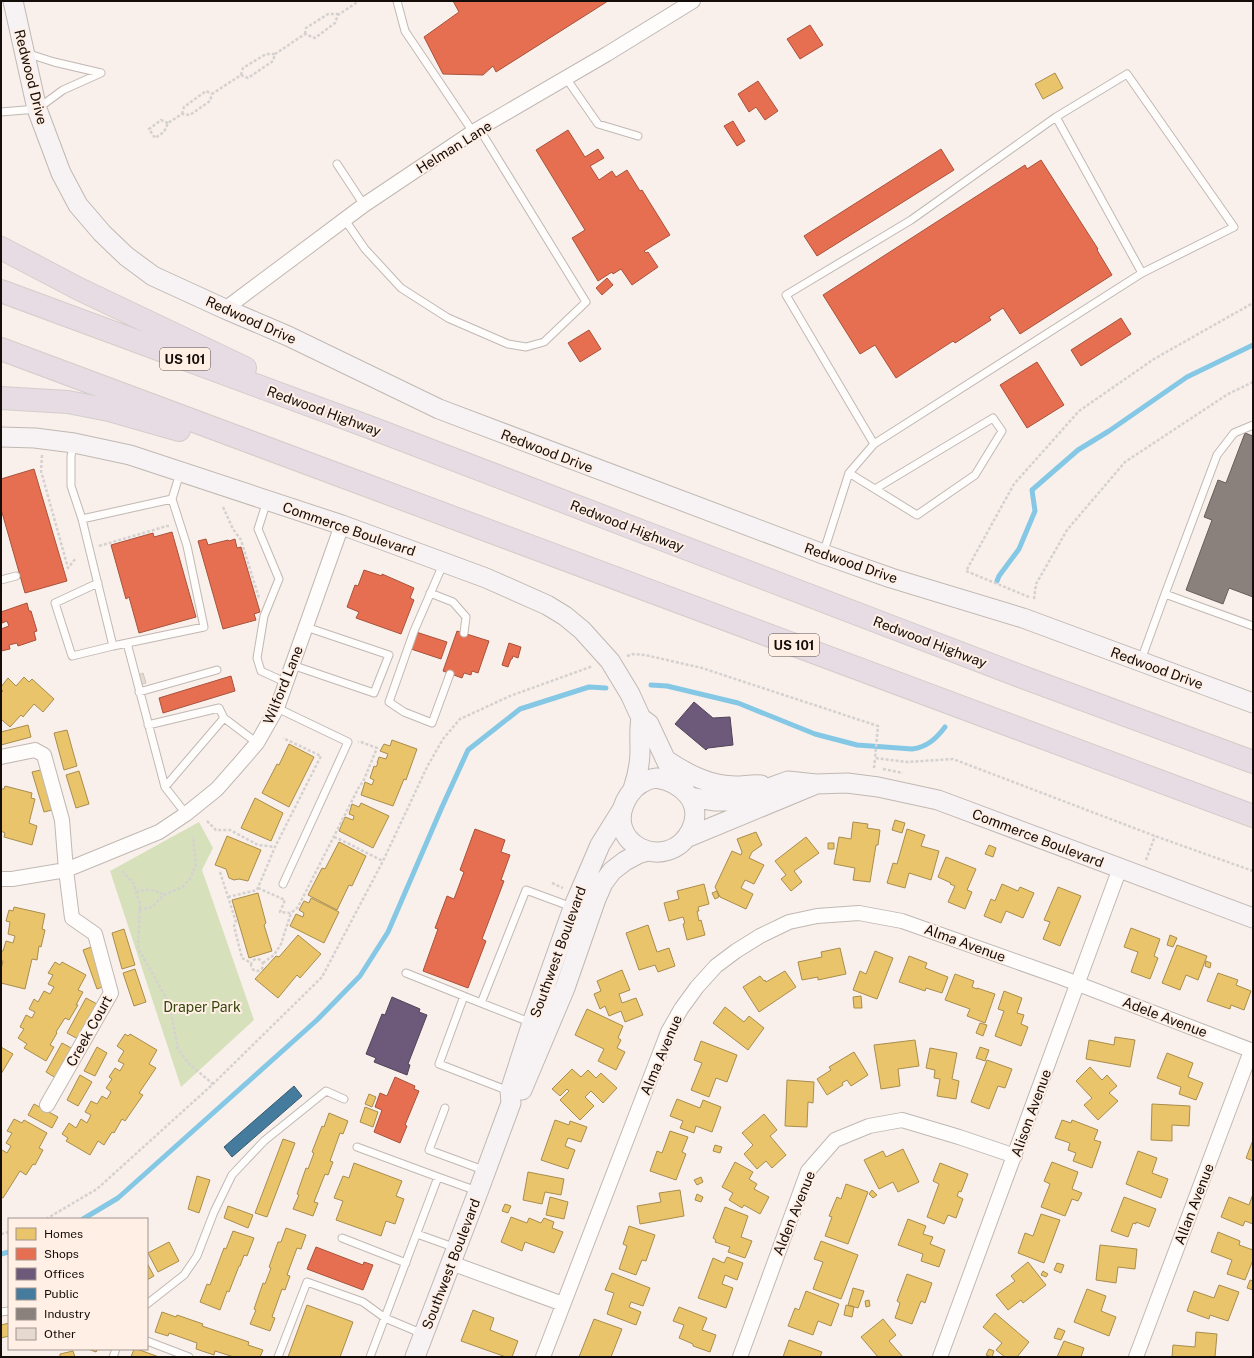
<svg xmlns="http://www.w3.org/2000/svg" width="1254" height="1358" viewBox="0 0 1254 1358" font-family="'Public Sans',sans-serif">
	<style>
		.green { fill: #d6e1bc }
		.homes { fill: #e9c46a; stroke: #a98d4d }
		.shops { fill: #e76f51; stroke: #a8523b }
		.offices { fill: #6d597a; stroke: #524258 }
		.public { fill: #457b9d; stroke: #365a71 }
		.industry { fill: #8a817c; stroke: #675e5a }
		.lines { fill: none; stroke-linecap: round; stroke-linejoin: round }
		.stream { stroke: #85c8e5; stroke-width: 5 }
		.building { fill: #e6d9d0; stroke: #cec6c2 }
		.lane-casing { stroke: #c0b8b3; stroke-width: 9 }
		.street-casing { stroke: #c0b8b3; stroke-width: 16 }
		.secondary-casing { stroke: #c0b8b3; stroke-width: 21 }
		.highway-casing { stroke: #d2cecb; stroke-width: 24 }
		.path { stroke: #d4d1d0; stroke-width: 2.5; stroke-dasharray: 3 2; stroke-linecap: butt }
		.lane { stroke: #fefdfc; stroke-width: 7 }
		.street { stroke: #fefdfc; stroke-width: 14 }
		.secondary { stroke: #f7f3f4; stroke-width: 19 }
		.highway { stroke: #e7dce3; stroke-width: 22 }
		.labels { text-anchor: middle; stroke-width: 4; stroke-linejoin: round; paint-order: stroke }
		.shield { fill: #ffefe5; stroke: #5a514b; stroke-width: 1 }
		.shield-label { font-size: 13px; font-weight: bold; fill: #140d09 }
		.street-label { font-size: 14px; fill: #140d09; stroke: #ffefe5 }
		.park-label { font-size: 14px; fill: #34470c; stroke: #ffefe5 }
	</style>
	<rect width="100%" height="100%" fill="#f9f0eb"/>
	<path class="green" d="M199,822L213,848L202,870L254,1020L181,1087L110,871Z"/>
	<path class="homes" d="M1055,73L1063,88L1043,99L1035,84Z
		M24,677L29,682L32,679L54,699L43,712L34,704L23,717L21,715L10,727L2,720L1,721V693L3,691L1,689V687L8,678L16,686Z
		M28,725L31,737L1,745V732Z
		M67,730L77,766L64,770L54,733Z
		M392,740L417,749L406,780L404,779L393,806L361,795L365,782L372,785L374,780L370,778L374,766L376,767L378,763H377L379,757L386,759L388,754L380,751L384,744L390,746Z
		M289,744L314,757L289,807L262,793L277,764L279,765Z
		M45,769L56,809L44,812L32,772Z
		M79,771L89,804L76,808L66,775Z
		M5,786L32,793L31,798L35,799L29,823L37,826L32,845L4,837L5,833L1,831V789H4Z
		M255,798L283,813L271,841L241,828Z
		M361,803L389,816L373,848L339,831L345,817L353,820L354,816L349,814L352,804L359,807Z
		M895,820L905,823L902,833L892,830Z
		M853,822L868,824L867,828L880,830L878,845H876L870,882L853,880L855,868L834,864L839,837L851,839Z
		M907,829L925,835L921,846L939,851L931,880L909,873L905,888L887,883L893,863L897,864Z
		M756,832L762,845L752,852L749,858L764,865L754,884L745,880L741,888L753,894L746,909L720,897L715,887L732,851L741,855L742,852L737,839Z
		M227,836L261,850L248,881L239,879L234,880L229,878L226,869L215,865Z
		M806,837L819,853L794,871L802,882L791,891L781,879L786,875L775,861Z
		M339,842L366,856L352,886L349,885L337,910L308,895L322,868L325,869Z
		M828,843H834V849H828Z
		M989,845L996,848L993,857L985,854Z
		M946,857L976,869L967,890L972,892L965,909L948,902L955,886L950,884L951,883L938,877Z
		M704,884L709,904L698,907L699,911H697L699,921L701,920L705,935L687,940L683,924L685,923L683,917L669,921L664,903L679,899L677,891Z
		M1002,884L1018,891L1020,887L1034,893L1023,918L1006,911L1001,923L984,916L991,899L995,901Z
		M1058,887L1081,896L1060,946L1043,939L1050,922L1044,920Z
		M717,891L719,897L715,899L712,893Z
		M258,893L266,923L264,925L272,951L249,958L232,900Z
		M311,898L339,912L324,943L290,926L296,914L303,917L304,913L299,910L304,901L309,903Z
		M14,907L45,914L42,929L45,930L41,947L39,946L37,960L32,959L25,989L1,983V969L3,961H1V951H3L6,941L13,943L15,936L8,934L10,922L6,921L9,910L13,911Z
		M648,925L657,952L669,948L675,966L658,972L655,965L639,970L626,933Z
		M1131,928L1160,939L1154,956L1158,958L1150,979L1131,972L1138,952L1124,947Z
		M124,929L135,965L122,969L112,933Z
		M298,935L321,954L300,978L297,975L278,998L255,979L276,956L279,957Z
		M1170,935L1177,938L1173,947L1167,945Z
		M1177,945L1207,956L1198,980L1186,975L1180,990L1162,983Z
		M94,946L108,985L97,989L83,950Z
		M840,948L846,974L818,980V977L802,980L798,962L822,957L821,952Z
		M875,951L893,958L877,999L853,990L860,971L866,974Z
		M909,956L927,963L925,968L948,977L942,993L926,988L925,991L899,982Z
		M1206,961L1211,963L1210,968L1205,966Z
		M55,962L60,965L62,962L86,975L78,990L83,992L76,1005H78L69,1020L65,1018L56,1032L57,1033L50,1045L54,1047L46,1061L24,1048L27,1044L18,1038L24,1029L20,1027L26,1015L32,1018L35,1012L29,1009L34,999L38,1002L44,991L50,994L54,987L48,984L53,975L48,973Z
		M135,969L146,1002L134,1006L123,973Z
		M622,970L630,990L619,994L622,1003L636,998L643,1015L625,1022L621,1011L609,1016L605,1006L600,1009L594,994L601,991L597,981Z
		M785,971L796,987L759,1012L743,987L760,976L764,981L765,980L766,982Z
		M1218,973L1238,980L1236,985L1251,991L1244,1010L1231,1005L1230,1009L1207,1001Z
		M955,974L974,981L972,987L977,989V988L995,994L985,1023L967,1016L970,1009L945,1000Z
		M1004,991L1022,998L1017,1013L1024,1015L1021,1024L1028,1027L1021,1046L995,1036L1004,1011L998,1009Z
		M861,996L862,1008H854L853,997Z
		M86,998L97,1004L78,1039L67,1033Z
		M725,1007L744,1022L749,1016L764,1028L748,1050L713,1023Z
		M587,1009L623,1026L618,1038L621,1040L617,1048L625,1052L616,1070L598,1061L604,1049L575,1035Z
		M980,1023L987,1025L983,1036L976,1033Z
		M125,1034L128,1036L130,1034L157,1050L149,1064L156,1068L139,1093L143,1095L125,1121L122,1119L114,1133L112,1132L104,1145L98,1141L90,1155L66,1141L68,1138L62,1134L69,1123L76,1128L81,1119L87,1123L91,1115L85,1112L91,1101L97,1104L102,1096L107,1099L111,1092L106,1088L112,1079L109,1077L115,1068L120,1071L124,1064L118,1061L124,1051L117,1046Z
		M1115,1037L1135,1040L1130,1067L1086,1059L1089,1040L1114,1045Z
		M915,1040L919,1066L898,1069L900,1086L881,1089L874,1045Z
		M701,1041L737,1055L727,1082L716,1078L709,1097L691,1090L702,1063L694,1060Z
		M62,1043L73,1049L56,1078L46,1072Z
		M1,1047L13,1054L1,1074Z
		M97,1047L107,1053L95,1076L84,1071Z
		M980,1047L989,1050L985,1061L976,1058Z
		M930,1048L957,1053L952,1079L959,1081L956,1099L937,1096L940,1079L934,1078L935,1070L926,1068Z
		M854,1052L868,1075L851,1086L847,1080L842,1083L843,1085L827,1095L817,1079L831,1070L829,1067Z
		M1167,1053L1193,1063L1188,1077L1203,1083L1196,1100L1179,1094L1181,1087L1157,1078Z
		M987,1060L1012,1069L1005,1088L998,1086L989,1109L971,1102Z
		M1090,1067L1102,1080L1107,1075L1117,1086L1109,1093L1118,1101L1098,1120L1084,1105L1092,1098L1076,1081Z
		M572,1069L581,1077L588,1070L596,1078L601,1073L617,1088L603,1103L591,1091L585,1097L594,1106L580,1120L560,1100L569,1091L567,1089L560,1096L552,1089Z
		M80,1075L92,1082L78,1106L67,1100Z
		M787,1080L814,1082L813,1103L808,1102L807,1127L785,1126Z
		M369,1094L376,1097L372,1107L365,1104Z
		M677,1099L700,1108L703,1100L721,1107L712,1132L696,1126L694,1133L680,1128L683,1121L670,1116Z
		M34,1104L58,1117L52,1128L28,1115Z
		M1152,1104L1190,1106L1189,1126L1172,1125V1141L1151,1140Z
		M365,1107L378,1112L373,1127L360,1122Z
		M329,1113L348,1121L343,1134L340,1133L330,1161L333,1162L328,1175L325,1174L314,1202L318,1203L313,1216L293,1209L299,1195L297,1194L306,1168L308,1169L314,1153L312,1152L322,1126L324,1127Z
		M764,1114L777,1130L770,1136L786,1155L772,1168L766,1161L757,1169L744,1154L753,1145L742,1133Z
		M14,1119L22,1123L24,1120L47,1133L39,1148L43,1150L35,1165L33,1164L26,1175L20,1171L3,1198L1,1197V1151L2,1150L7,1153L11,1146L6,1143L12,1133L7,1131Z
		M555,1120L569,1125L570,1121L587,1127L581,1142L568,1138L565,1146L575,1150L568,1169L541,1160Z
		M1062,1120L1071,1123L1072,1120L1098,1130L1094,1140L1101,1142L1092,1168L1073,1161L1076,1153L1068,1150L1070,1143L1055,1138Z
		M670,1131L688,1137L682,1152L686,1154L676,1180L650,1171L657,1151L662,1153Z
		M283,1139L295,1143L267,1217L255,1213Z
		M1253,1140V1161L1246,1158Z
		M715,1145L722,1147L720,1153L713,1151Z
		M903,1149L919,1182L898,1192L893,1182L879,1189L864,1160L883,1151L886,1157Z
		M1138,1151L1157,1158L1152,1173L1168,1179L1161,1198L1126,1184Z
		M735,1162L753,1172L749,1179L757,1184L754,1189L769,1197L760,1214L744,1205L742,1208L729,1200L733,1193L722,1187Z
		M1052,1162L1078,1172L1072,1189L1082,1193L1078,1201L1072,1199L1065,1216L1041,1207L1050,1184L1044,1181Z
		M354,1163L402,1181L396,1196L404,1199L395,1224L386,1221L381,1236L336,1220L343,1201L334,1198L343,1176L349,1178Z
		M940,1163L968,1174L961,1192L959,1191L957,1196L963,1199L956,1218L948,1215L944,1224L927,1217L939,1184L933,1181Z
		M528,1172L564,1179L561,1195L545,1192L542,1204L523,1200Z
		M197,1176L210,1180L199,1213L188,1209Z
		M701,1177L703,1182L697,1185L694,1180Z
		M846,1184L868,1192L848,1244L825,1236L832,1217L829,1216L837,1197L841,1199Z
		M680,1190L684,1216L640,1224L637,1206L661,1202L659,1193Z
		M872,1190L877,1195L873,1198L869,1194Z
		M697,1194L703,1197L701,1202L695,1200Z
		M1253,1194V1224L1245,1221L1243,1226L1221,1217L1229,1197L1249,1205Z
		M550,1197L568,1202L564,1219L546,1215Z
		M1124,1197L1156,1209L1149,1227L1136,1222V1224L1133,1223L1128,1237L1111,1231Z
		M505,1204L511,1206L508,1213L502,1211Z
		M228,1206L253,1215L248,1228L224,1218Z
		M725,1207L748,1216L741,1237L752,1241L745,1258L728,1252L730,1247L715,1242L716,1240L713,1238Z
		M1041,1214L1060,1220L1044,1263L1018,1253L1025,1233L1033,1236Z
		M511,1217L527,1223L529,1218L541,1223L544,1218L554,1222L552,1228L563,1232L554,1253L525,1242L522,1251L501,1242Z
		M908,1219L926,1226L923,1234L933,1237L930,1244L945,1250L939,1267L921,1261L923,1254L898,1245Z
		M629,1226L655,1235L646,1261L642,1260L636,1275L619,1269L627,1246L623,1244Z
		M286,1228L306,1235L301,1249L297,1248L287,1275L290,1276L285,1290L282,1289L272,1317L275,1318L270,1331L250,1324L256,1310L254,1309L263,1283L265,1284L271,1268L269,1267L278,1242H281Z
		M233,1231L254,1238L247,1256L244,1255L240,1266H239L229,1292L227,1291L220,1310L200,1302L207,1284L210,1285L224,1248L226,1249Z
		M1218,1232L1240,1241L1239,1245L1253,1250V1260L1245,1280L1227,1274L1232,1260L1211,1252Z
		M821,1241L858,1255L841,1299L813,1289L823,1262L814,1259Z
		M169,1242L179,1261L158,1272L148,1253Z
		M1100,1245L1137,1249L1135,1269L1118,1267L1116,1283L1096,1280Z
		M727,1257L743,1263L737,1280L725,1275L722,1284L733,1288L726,1308L698,1298L713,1258L724,1263Z
		M1028,1262L1046,1285L1023,1303L1021,1300L1008,1310L996,1295L1015,1281L1011,1276Z
		M147,1263L154,1276L147,1280Z
		M1057,1263L1064,1265L1061,1273L1054,1270Z
		M1043,1271L1048,1274L1046,1277L1041,1275Z
		M612,1273L650,1288L643,1306L631,1302L629,1307L641,1312L636,1325L607,1314L614,1293L605,1290Z
		M907,1274L932,1283L925,1303L921,1301L912,1324L895,1318L900,1303L897,1301Z
		M1250,1280L1253,1281V1290L1247,1288Z
		M1219,1285L1239,1292L1228,1321L1210,1315L1209,1319L1187,1311L1194,1291L1214,1298Z
		M853,1288L864,1291L858,1308L848,1305Z
		M1087,1289L1106,1296L1101,1311L1116,1317L1109,1336L1074,1322Z
		M806,1291L839,1304L831,1326L818,1321L813,1335L788,1326L795,1308L799,1310Z
		M869,1300L870,1306L866,1307L865,1301Z
		M307,1305L353,1322L340,1357H288Z
		M846,1305L854,1307L852,1317L844,1315Z
		M679,1307L707,1318L702,1330L716,1335L710,1352L693,1346V1344L679,1338L684,1325L673,1321Z
		M473,1310L494,1318L490,1330L518,1341L512,1357H506L461,1341Z
		M162,1312L176,1317L177,1315L203,1324L202,1326L249,1342L248,1345L263,1350L260,1357H234L215,1351L214,1355L196,1349L197,1343L169,1333L168,1336L155,1332Z
		M995,1313L1029,1342L1017,1357H1005L996,1350L1002,1343L983,1327Z
		M594,1319L622,1329L611,1357H579Z
		M883,1319L896,1335L889,1341L903,1357H878L861,1337Z
		M9,1323V1336L1,1338V1325Z
		M1058,1328L1065,1331L1061,1340L1054,1338Z
		M1196,1332L1217,1334L1215,1357H1172L1173,1345L1195,1347Z
		M789,1340L822,1352L820,1357H783Z
		M1064,1341L1084,1348L1081,1357H1057Z
		M88,1349H98L96,1352Z
		M134,1349H137L159,1357H131Z
		M989,1349L994,1351L992,1357L986,1355Z
		M73,1351L75,1357H60V1354Z"/>
	<path class="shops" d="M453,1H608L496,72L493,66L483,75L443,74L424,37L459,12Z
		M810,25L823,45L800,59L787,39Z
		M758,81L778,111L765,120L756,107L749,112L738,94Z
		M733,121L745,141L737,146L724,126Z
		M568,130L585,157L598,149L604,158L590,166L599,180L612,171L616,177L627,170L640,191L642,190L670,235L644,251L646,253L648,252L658,267L632,285L621,269L613,274L612,272L598,281L572,238L585,230L536,150Z
		M941,149L954,170L817,256L804,236Z
		M1041,160L1098,249L1097,250L1112,275L1020,334L1003,308L989,317L991,320L955,343L953,341L896,378L875,345L860,354L823,295L1025,165L1027,169Z
		M607,278L613,285L602,295L596,288Z
		M1121,318L1131,334L1081,366L1071,350Z
		M589,330L601,349L580,362L568,343Z
		M1037,362L1064,405L1027,428L1000,385Z
		M34,469L67,581L25,593L1,509V479Z
		M172,532L196,617L139,633L129,597L126,599L111,545L153,533L154,537Z
		M206,539L208,545L228,540L229,541L235,539L237,548L241,547L260,612L254,614L256,620L223,629L198,541Z
		M364,570L382,576V574L414,588L410,598L414,600L401,634L356,618L359,612L347,607L355,585L358,586Z
		M27,603L29,611H31L37,631L34,632L36,640L18,646L17,643L9,645L10,649L1,651V629L9,626L7,621L2,623L1,612Z
		M457,631L489,641L478,673L472,671L471,675L464,673L462,678L443,671Z
		M416,632L447,642L441,659L411,649Z
		M509,643L521,647L518,658L513,656L512,659H511L508,667L502,665Z
		M231,676L235,691L163,713L159,698Z
		M475,829L505,840L501,852L510,855L501,880L504,881L482,939L486,941L468,988L423,971L438,929L435,928L447,896L454,899L464,872L460,870Z
		M395,1077L415,1086L414,1089L419,1091L405,1125L407,1126L400,1143L374,1132L382,1110L375,1107L380,1093L387,1096Z
		M316,1247L363,1265L364,1262L373,1265L363,1290L307,1269Z"/>
	<path class="offices" d="M694,702L713,718L730,717L733,745L708,748L706,750L675,724Z
		M392,997L420,1009L419,1012L427,1015L408,1064L410,1065L407,1075L374,1062L376,1058L366,1054L382,1014L385,1015Z"/>
	<path class="public" d="M294,1086L302,1096L232,1157L224,1147Z"/>
	<path class="industry" d="M1245,433L1253,436V597L1229,588L1223,604L1186,590L1212,520L1204,517L1218,480L1226,483Z"/>
	<g class="lines">
		<path class="stream" d="M997,581L999,576L1019,549L1035,511L1032,490L1078,450L1109,431L1187,377L1253,345
			M651,685L667,686L738,703L815,734L857,745L912,749C927,747 936,739 945,727
			M83,1219L118,1198L317,1020L360,976L388,932L442,807L468,750L520,709L589,687L606,688
			M1,1254L9,1252"/>
	</g>
	<path class="building" d="M143,673L146,683L140,685L136,676Z"/>
	<g class="lines">
		<defs>
			<path id="lane" d="M397,1L405,31L473,132
				M26,53L54,62L101,73
				M566,78L598,124L638,136
				M1,112L37,109L63,90L101,73
				M1056,117L1127,74L1234,227L1142,273
				M337,164L364,205
				M345,220L365,249L401,288L448,318L508,344L526,347L544,342L586,302L480,130
				M74,443L71,456V486L82,519L113,646L72,656L55,603L98,583
				M849,473L874,444L786,295L911,220L1056,117L1142,273L874,444
				M267,501L258,529L279,579L264,616L257,658L261,671L285,682
				M82,519L172,499
				M823,554L849,473L917,515L975,475L1002,431L993,418L875,489
				M444,562L414,631L389,702L404,712L432,723L450,674
				M1,580L16,576
				M430,593L453,602L466,617L464,633
				M1165,594L1217,455L1234,433L1253,425
				M127,643L165,787L186,814
				M113,646L204,627L187,546L172,499L180,473
				M1141,660L1165,594L1253,626
				M292,665L374,693L389,655L306,627
				M139,692L217,670
				M277,708L348,742L283,884
				M148,725L219,708L224,718
				M165,787L224,718L257,743
				M406,973L481,1003
				M464,996L439,1064L509,1091
				M532,1023L481,1003L526,890L572,907
				M445,1108L429,1150L486,1171
				M357,1147L438,1177
				M417,1234L456,1248
				M342,1238L406,1263
				M147,1304L184,1275L197,1256L214,1212L232,1175L264,1141L326,1091L344,1099
				M1,1312L9,1311
				M147,1341L189,1357
				M113,1357L116,1349
				M278,1357L307,1282L363,1302L385,1318L423,1334
				M370,1357L438,1177L477,1191"/>
			<path id="street" d="M225,309L364,205L473,132L607,54L693,1
				M1,757L35,750L44,755L62,820L66,870L72,918L95,934L111,993L47,1105
				M1,879H12L66,870L159,832L186,814L217,789L239,764L257,743L277,708L342,525
				M451,1263L563,1304
				M543,1357L668,1032L681,1009L697,987L716,966L736,951L760,936L789,922L817,916L859,913L902,921L1060,977L1253,1051
				M740,1357L808,1171L835,1140L869,1126L902,1120L959,1137L1015,1156
				M940,1357L1120,868
				M1136,1357L1251,1051"/>
			<path id="secondary" d="M13,1L37,109L61,173L78,205L102,233L126,256L153,276L225,309L288,336L439,409L823,554L891,578L1023,618L1253,703
				M1,437L35,438L74,443L130,455L342,525L486,578L547,605L565,616L582,630L610,661L630,694L641,718L649,724L678,786
				M666,760C687,774 710,786 736,786C744,786 753,784 761,785
				M656,778C682,782 704,803 691,830C668,876 598,843 629,795C636,785 644,780 656,778Z
				M633,789C637,777 640,764 640,751C640,739 639,729 641,718
				M690,797L714,801H728L739,799L788,781L816,784L847,783L878,787L938,800L1253,918
				M686,838L814,785
				M522,1090L565,988L596,899L603,883L612,871L625,861L638,854L648,851
				M415,1357L478,1192L511,1103L510,1091L532,1023L573,908L600,845L623,808"/>
			<path id="highway" d="M1,248L79,289L245,368
				M1,291L369,427L1025,678L1253,762
				M1,349L1253,816
				M1,398L68,402L109,410L179,430"/>
		</defs>
		<use href="#lane" class="lane-casing"/>
		<use href="#street" class="street-casing"/>
		<use href="#secondary" class="secondary-casing"/>
		<use href="#highway" class="highway-casing"/>
		<path class="path" d="M305,34L306,28L328,14H339
			M241,75L243,68L266,54H275
			M182,114L184,107L206,91L212,94
			M168,123L161,120L149,129L155,138L164,132L168,123L182,114L190,115L210,101L212,94L241,75L248,78L273,61L275,54L305,34L315,38L335,23L338,15L359,1
			M42,455L41,471L68,568L76,558
			M223,507L233,529L241,540L259,598
			M99,546L167,526H169
			M1029,597L966,571L1014,484L1079,411L1154,359L1253,303
			M1034,599L1036,584L1067,530L1125,462L1228,394L1253,382
			M627,656L633,654L645,655L702,668L878,726L875,758L907,762L953,759L1155,836L1253,871
			M874,768L875,758
			M883,769L903,773
			M207,821L216,830H230L258,845L275,847
			M334,837C351,844 366,853 383,861
			M1146,860L1155,836
			M122,871L134,884L136,892L140,903L138,948L169,1003L178,1049L188,1063L213,1084
			M220,872L236,922L234,926L242,958L251,963
			M552,883L563,888
			M258,888L285,900L280,912L291,913L298,907L360,785L363,782L377,748L361,742H358
			M136,892C147,889 154,889 164,895
			M228,897L257,890L275,847L321,756L283,738
			M139,910L152,907L164,895L182,887L190,879L196,865L193,836
			M251 965a6 6 0 1 1 12 0a6 6 0 1 1-12 0Z
			M263,963L274,955L281,944L291,913
			M46,1219L97,1189L213,1084L322,977L383,861L427,767L443,739L460,719L510,696L593,666
			M1,1234L9,1232"/>
		<use href="#lane" class="lane"/>
		<use href="#street" class="street"/>
		<use href="#secondary" class="secondary"/>
		<use href="#highway" class="highway"/>
	</g>
	<g class="labels">
		<g class="shield">
			<rect x="160" y="348" width="50" height="22" rx="3"/>
			<rect x="769" y="634" width="50" height="22" rx="3"/>
		</g>
		<g class="shield-label">
			<text x="185" y="364">US 101</text>
			<text x="794" y="650">US 101</text>
		</g>
		<g class="street-label">
			<text transform="translate(31 77) rotate(76)" y="5">Redwood Drive</text>
			<text transform="translate(454 147) rotate(-32)" y="5">Helman Lane</text>
			<text transform="translate(251 320) rotate(24)" y="5">Redwood Drive</text>
			<text transform="translate(324 411) rotate(20)" y="5">Redwood Highway</text>
			<text transform="translate(547 451) rotate(21)" y="5">Redwood Drive</text>
			<text transform="translate(627 526) rotate(21)" y="5">Redwood Highway</text>
			<text transform="translate(349 529) rotate(19)" y="5">Commerce Boulevard</text>
			<text transform="translate(851 563) rotate(19)" y="5">Redwood Drive</text>
			<text transform="translate(930 642) rotate(21)" y="5">Redwood Highway</text>
			<text transform="translate(1157 668) rotate(20)" y="5">Redwood Drive</text>
			<text transform="translate(283 685) rotate(-68)" y="5">Wilford Lane</text>
			<text transform="translate(1038 838) rotate(21)" y="5">Commerce Boulevard</text>
			<text transform="translate(965 943) rotate(20)" y="5">Alma Avenue</text>
			<text transform="translate(558 952) rotate(-70)" y="5">Southwest Boulevard</text>
			<text transform="translate(1165 1017) rotate(21)" y="5">Adele Avenue</text>
			<text transform="translate(89 1031) rotate(-61)" y="5">Creek Court</text>
			<text transform="translate(661 1055) rotate(-67)" y="5">Alma Avenue</text>
			<text transform="translate(1031 1113) rotate(-70)" y="5">Alison Avenue</text>
			<text transform="translate(1194 1204) rotate(-69)" y="5">Allan Avenue</text>
			<text transform="translate(794 1213) rotate(-68)" y="5">Alden Avenue</text>
			<text transform="translate(451 1264) rotate(-69)" y="5">Southwest Boulevard</text>
		</g>
		<g class="park-label">
			<text x="202" y="1012">Draper Park</text>
		</g>
	</g>
	<rect width="1254" height="1358" fill="none" stroke="#140d09" stroke-width="4"/>
	<rect x="8" y="1218" width="140" height="132" fill="#ffefe5" stroke="#a1958d"/>
	<rect x="16" y="1228" width="20" height="12" fill="#e9c46a" stroke="#a1958d"/>
	<text x="44" y="1238" font-size="12" fill="#140d09">Homes</text>
	<rect x="16" y="1248" width="20" height="12" fill="#e76f51" stroke="#a1958d"/>
	<text x="44" y="1258" font-size="12" fill="#140d09">Shops</text>
	<rect x="16" y="1268" width="20" height="12" fill="#6d597a" stroke="#a1958d"/>
	<text x="44" y="1278" font-size="12" fill="#140d09">Offices</text>
	<rect x="16" y="1288" width="20" height="12" fill="#457b9d" stroke="#a1958d"/>
	<text x="44" y="1298" font-size="12" fill="#140d09">Public</text>
	<rect x="16" y="1308" width="20" height="12" fill="#8a817c" stroke="#a1958d"/>
	<text x="44" y="1318" font-size="12" fill="#140d09">Industry</text>
	<rect x="16" y="1328" width="20" height="12" fill="#e6d9d0" stroke="#a1958d"/>
	<text x="44" y="1338" font-size="12" fill="#140d09">Other</text>
</svg>
